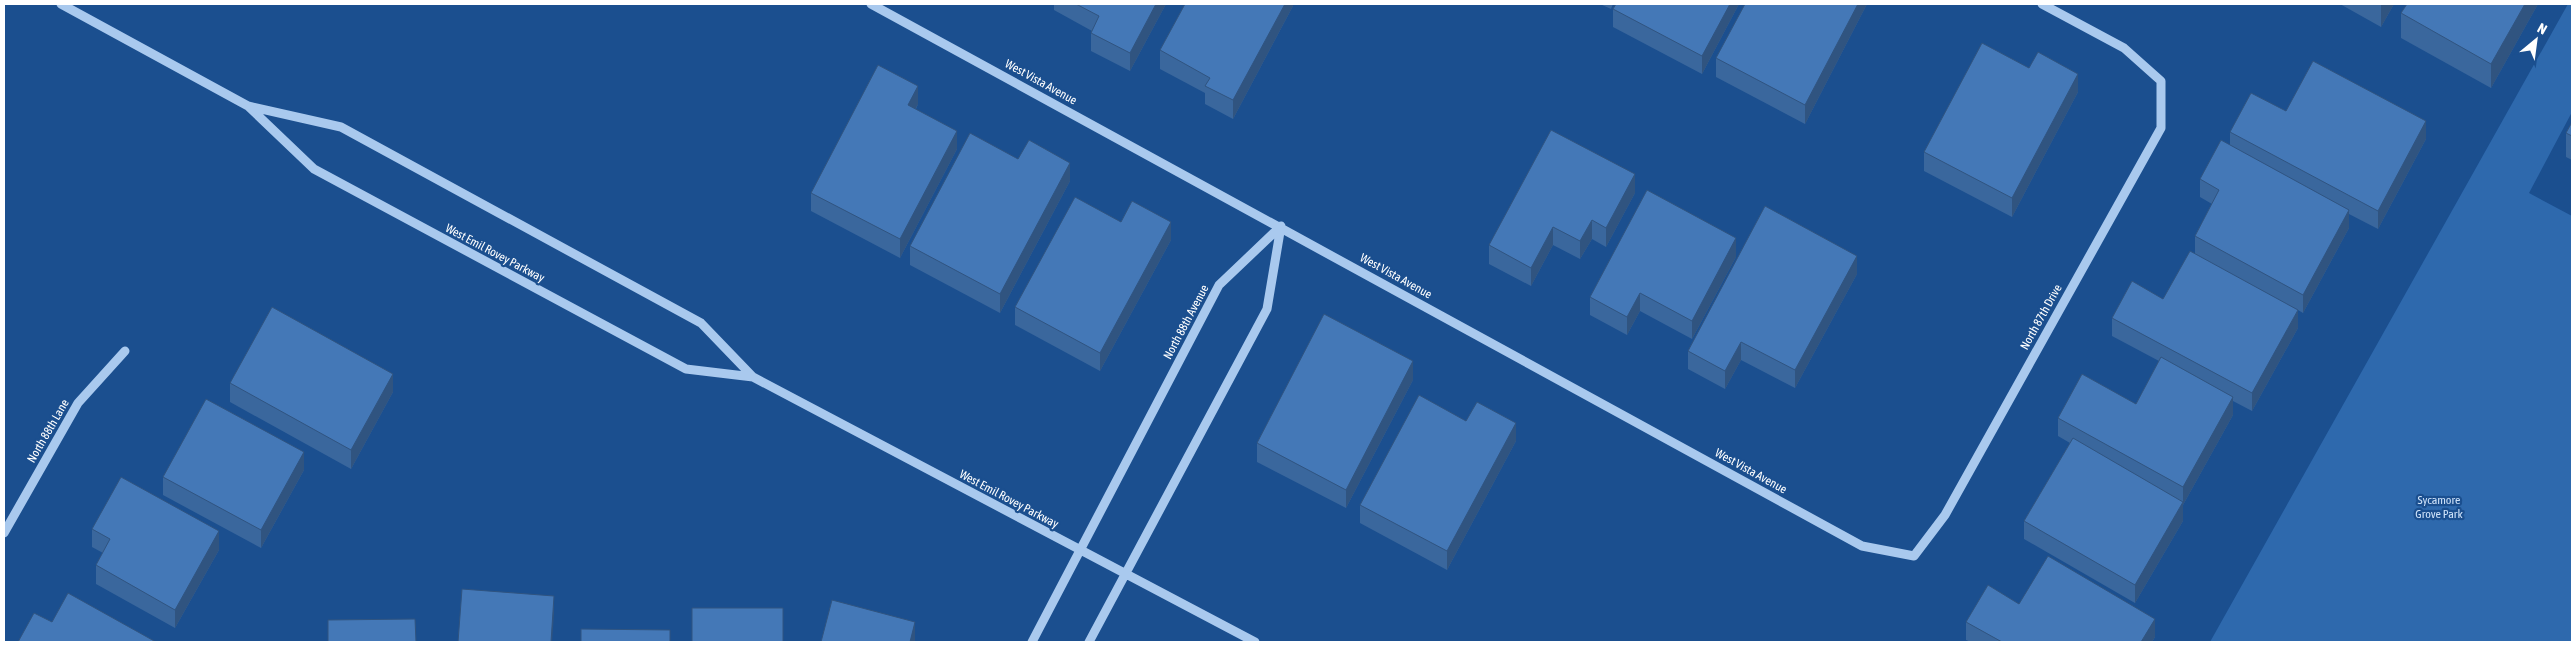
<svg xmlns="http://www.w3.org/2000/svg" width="2576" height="646" viewBox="0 0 2576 646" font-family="'Asap Condensed',sans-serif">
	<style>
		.green { fill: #2e69ad }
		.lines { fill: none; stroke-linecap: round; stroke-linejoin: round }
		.minor { stroke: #a9c9ee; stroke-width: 9 }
		.wall { fill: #3a679d }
		.shaded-wall { fill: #305480 }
		.building { fill: #4478b7; stroke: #305480 }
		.labels { text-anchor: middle; stroke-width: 4.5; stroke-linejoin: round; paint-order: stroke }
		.street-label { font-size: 12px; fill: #fff; stroke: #1b4f8f }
		.park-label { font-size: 12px; fill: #cfe3fa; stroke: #1b4f8f }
	</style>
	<rect width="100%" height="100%" fill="#1b4f8f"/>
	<path class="green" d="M2568,4H2572V112L2529,193L2572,216V642H2210Z"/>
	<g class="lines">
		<path class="minor" d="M61,4L248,106L314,169L686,369L753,377
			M871,4L1862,546L1914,556L1945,515L2161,128V81L2124,48L2042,4
			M248,106L341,127L701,323L753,377L1255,642
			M4,533L78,403L125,351
			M1032,642L1219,285L1281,226
			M1089,642L1267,309L1281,226"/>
	</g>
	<path class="wall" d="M1054,4H1166L1130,71L1091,51V33L1092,31L1054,10Z
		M1293,4V6L1233,119L1205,104V93L1160,69V50Z
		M1600,4H1613L1611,9Z
		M1616,4H1739L1702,74L1613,27V9Z
		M1867,4L1805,124L1716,77V58Z
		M2340,4H2394L2381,27Z
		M2407,4H2538L2491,88L2401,38V13Z
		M2029,68L2078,92L2012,217L1924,171V152Z
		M918,104L916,109L957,149L900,258L811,211V193Z
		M2286,111L2426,139L2378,229L2349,214V228L2303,313L2298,310V328L2252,411L2233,401V415L2183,505V521L2135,603L2024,539V521L2070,443L2058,436V418L2136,404L2159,361L2112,336V318L2163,299L2195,253V236L2212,204L2200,197V179L2230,145V132Z
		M2572,122V160L2566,157V133Z
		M1018,159L1070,181L1000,313L910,265V246Z
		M1635,193L1606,247L1592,239L1580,259L1553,245L1531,286L1489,264V245Z
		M1121,222L1171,240L1100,371L1015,325V307Z
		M1736,257L1692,339L1640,311L1627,335L1590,315V297Z
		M1857,274L1795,388L1741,360L1725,389L1688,369V351Z
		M1413,380L1346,508L1257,462V443Z
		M230,383L393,392L351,469L230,402Z
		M1466,421L1516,441L1447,570L1360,523V505Z
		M304,470L261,548L163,495V477Z
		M92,529L219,550L175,628L96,584V565L103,553L92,547Z
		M2019,604L2155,637L2152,642H1971L1966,640V622Z"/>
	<path class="shaded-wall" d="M1156,4H1166L1130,71V53Z
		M1285,4H1293V6L1233,119V100Z
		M1730,4H1739L1702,74V56Z
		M1858,4H1867L1805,124V105Z
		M2381,4H2394L2381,27Z
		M2525,4H2538L2491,88V64Z
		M2078,74V92L2012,217V198Z
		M918,86V104L908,124V105Z
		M2426,121V139L2378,229V211Z
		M957,131V149L900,258V239Z
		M1070,163V181L1000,313V294Z
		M1635,174V193L1606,247V228Z
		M2349,210V228L2303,313V295Z
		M1592,220V239L1580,259V241Z
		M1171,222V240L1100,371V353Z
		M1553,227V245L1531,286V268Z
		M1736,238V257L1692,339V321Z
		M1857,256V274L1795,388V370Z
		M1640,293V311L1627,335V317Z
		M2298,310V328L2252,411V393Z
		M1741,342V360L1725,389V371Z
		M1413,361V380L1346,508V490Z
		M393,374V392L351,469V450Z
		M2233,397V415L2183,505V487Z
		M1516,423V441L1447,570V551Z
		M304,452V470L261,548V530Z
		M2183,502V521L2135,603V585Z
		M219,531V550L175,628V610Z
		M554,596V614L552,642H551Z
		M2155,619V637L2152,642H2141Z
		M915,622V642H910Z"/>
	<path class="building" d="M1076,4H1156L1130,53L1091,33L1099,16Z
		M1185,4H1285L1233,100L1205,86L1210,78L1160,50Z
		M1616,4H1730L1702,56L1613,9Z
		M1745,4H1858L1805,105L1716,58Z
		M2407,4H2525L2491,64L2401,13Z
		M1982,43L2029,68L2038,52L2078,74L2012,198L1924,152Z
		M2313,61L2426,121L2378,211L2230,132L2251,93L2286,111Z
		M878,65L918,86L908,105L957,131L900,239L811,193Z
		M2572,122V136L2566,133Z
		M1551,130L1635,174L1606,228L1592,220L1580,241L1553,227L1531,268L1489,245Z
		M970,133L1018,159L1029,140L1070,163L1000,294L910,246Z
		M2221,140L2349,210L2303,295L2195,236L2219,190L2200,179Z
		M1647,190L1736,238L1692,321L1640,293L1627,317L1590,297Z
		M1075,197L1121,222L1132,201L1171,222L1100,353L1015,307Z
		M1765,206L1857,256L1795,370L1741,342L1725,371L1688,351Z
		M2190,251L2298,310L2252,393L2112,318L2132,281L2163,299Z
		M272,307L393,374L351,450L230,383Z
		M1324,314L1413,361L1346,490L1257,443Z
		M2161,357L2233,397L2183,487L2058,418L2082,374L2136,404Z
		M1419,395L1466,421L1477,402L1516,423L1447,551L1360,505Z
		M206,399L304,452L261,530L163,477Z
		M2073,438L2183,502L2135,585L2024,521Z
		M121,477L219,531L175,610L96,565L110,539L92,529Z
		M2048,556L2155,619L2141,642H2002L1966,622L1988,585L2019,604Z
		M462,589L554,596L551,642H458Z
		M68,593L156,642H18L34,613L52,622Z
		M832,600L915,622L910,642H821Z
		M692,608H783V642H692Z
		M415,619L416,642H328V620Z
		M581,629L670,630V642H581Z"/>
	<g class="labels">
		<g class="street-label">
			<text transform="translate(1041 82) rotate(29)" y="4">West Vista Avenue</text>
			<text transform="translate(495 253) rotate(28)" y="4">West Emil Rovey Parkway</text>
			<text transform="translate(1396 276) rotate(29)" y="4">West Vista Avenue</text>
			<text transform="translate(2041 317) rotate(-61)" y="4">North 87th Drive</text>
			<text transform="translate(1186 322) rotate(-62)" y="4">North 88th Avenue</text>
			<text transform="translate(48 431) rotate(-60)" y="4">North 88th Lane</text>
			<text transform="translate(1751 471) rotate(29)" y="4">West Vista Avenue</text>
			<text transform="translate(1009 499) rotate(28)" y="4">West Emil Rovey Parkway</text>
		</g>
		<g class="park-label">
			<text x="2439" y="504">Sycamore<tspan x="2439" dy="14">Grove Park</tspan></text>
		</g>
	</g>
	<rect width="2576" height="646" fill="none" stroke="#ffffff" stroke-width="10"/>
	<g transform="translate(2536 40) rotate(29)" stroke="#1b4f8f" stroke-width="4" paint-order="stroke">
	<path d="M0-4L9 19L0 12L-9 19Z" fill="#ffffff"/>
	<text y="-8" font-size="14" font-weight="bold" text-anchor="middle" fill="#ffffff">N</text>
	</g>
</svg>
